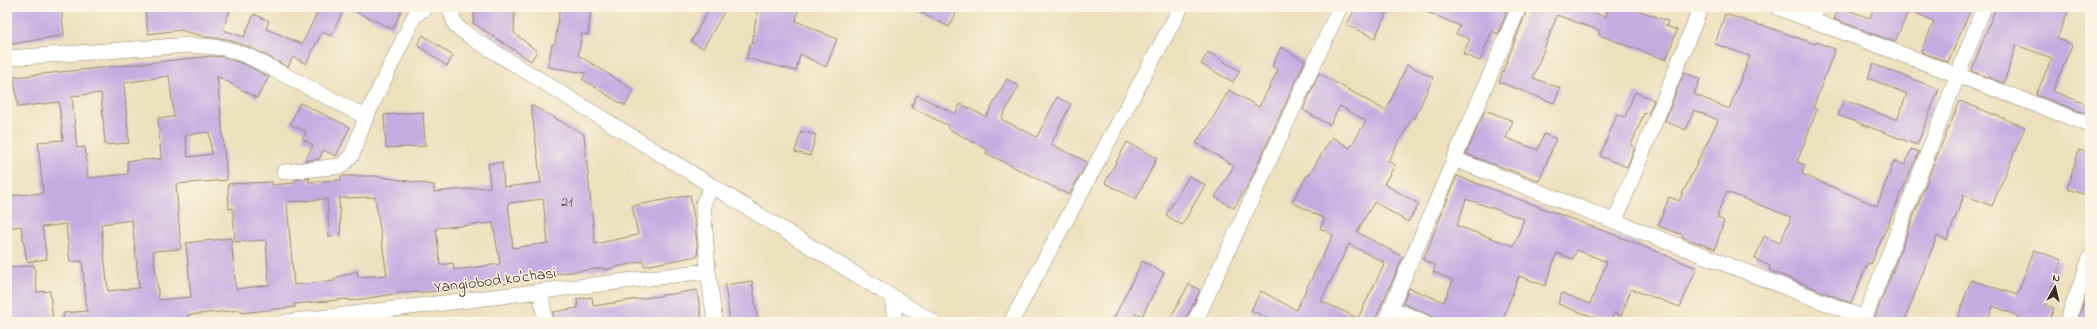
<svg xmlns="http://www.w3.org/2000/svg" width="2097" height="329" viewBox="0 0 2097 329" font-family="'Indie Flower',sans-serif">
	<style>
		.building { fill: #c4ace1; fill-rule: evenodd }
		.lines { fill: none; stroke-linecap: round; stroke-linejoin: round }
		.minor-casing { stroke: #94856e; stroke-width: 16 }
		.minor { stroke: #fff; stroke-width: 15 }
		.labels { text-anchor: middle; stroke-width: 3; stroke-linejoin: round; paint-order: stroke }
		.number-label { font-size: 14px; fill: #5d4a4f }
		.street-label { font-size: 16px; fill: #3b2a1e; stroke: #fcf5e5 }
	</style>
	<rect width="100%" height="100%" fill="#fcf5e5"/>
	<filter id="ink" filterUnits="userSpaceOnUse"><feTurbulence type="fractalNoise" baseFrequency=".025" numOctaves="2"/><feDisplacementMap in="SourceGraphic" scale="8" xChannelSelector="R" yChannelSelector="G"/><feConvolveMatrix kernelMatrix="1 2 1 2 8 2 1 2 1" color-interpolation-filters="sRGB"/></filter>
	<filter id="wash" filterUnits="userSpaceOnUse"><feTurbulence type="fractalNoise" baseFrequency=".012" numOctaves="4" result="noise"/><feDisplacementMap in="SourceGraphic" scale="16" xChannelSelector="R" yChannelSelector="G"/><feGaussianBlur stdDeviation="0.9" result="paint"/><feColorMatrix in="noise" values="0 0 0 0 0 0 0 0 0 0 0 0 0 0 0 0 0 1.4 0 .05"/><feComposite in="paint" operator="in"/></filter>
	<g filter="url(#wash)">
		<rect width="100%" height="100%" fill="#ece0bd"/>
		<g id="blocks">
			<path class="building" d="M7,7H61L64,35L7,45Z
				M174,7H231L223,30L244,37L254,14L269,21L266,29L302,44L320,7H345L331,36L322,32L306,64L293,57L288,67L252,48L227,39L206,37L180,30L148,34L145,11Z
				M346,7H403L393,29Z
				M475,7H515L514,33L537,51L531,61L473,23Z
				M560,7H591L588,35L582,34L578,55L634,90L625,106L582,79L586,73L548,67L552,44H555Z
				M710,7H727L703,48L691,42Z
				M758,7H781L798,10L796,21L837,39L826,67L800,54L796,71L746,58L750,44H752Z
				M909,7H959L949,27Z
				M1356,7H1389L1375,38L1347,25Z
				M1416,7H1496L1507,12L1498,34L1492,31L1480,61L1463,54L1470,39L1456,34L1460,26Z
				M1528,7H1579L1606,17L1609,7H1628L1668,21L1666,26L1677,30L1666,60L1599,35L1600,31L1557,15L1533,78L1560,88L1554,103L1499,82Z
				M1839,7L1870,18L1874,7H1972L1948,62L1921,52L1934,21L1909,10L1895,42L1834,19Z
				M1996,7H2070L2057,38L2072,45L2053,91L2090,106V115L2036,95L2052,58L2016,45L2004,83L1971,71Z
				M1725,14L1762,26V25L1815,44L1816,42L1835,49L1813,108L1817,110L1797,162L1805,165L1802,174L1877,206L1894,161L1905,165L1911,149L1919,152L1871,264L1868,263L1851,303L1769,270L1770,266L1755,259L1764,236L1780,243L1791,217L1727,192L1717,214L1719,215L1718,218L1724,221L1715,249L1682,237L1683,235L1658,226L1669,197L1679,201L1718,120L1694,110L1686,130L1665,121L1684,72L1700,79L1694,94L1729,109L1750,56L1715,44Z
				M423,35L453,56L447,66L417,45Z
				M1281,47L1305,61L1248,185L1234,208L1215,197L1234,166L1196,143L1205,129L1206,130L1229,90L1259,107L1278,70L1272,66Z
				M1208,52L1240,71L1233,82L1201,64Z
				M212,56L222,57L244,64L269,77L257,98L217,76L227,180L176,184L181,249L153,251L159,300L191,297L186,243L231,238L236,289L269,285L266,240L235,242L233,208L229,209L228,184L272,182V185L294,183L295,180L310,178L308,182L341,180V176H375L434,185V192L490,187L488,164L502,162L504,187L541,183L531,105L584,134L595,244L638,235L632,206L690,195L695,224L698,256L644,266L643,261L604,270V268L547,275L504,284L503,282L445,291L401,293L349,301V299L294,304L295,307L242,313V310L188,315V320L167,322H64L63,313L87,311L82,261L70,262L66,224L42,227L47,259L27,262L21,226L7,228V196L43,193L38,142L63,140L59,102L18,107L14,77ZM169,76L174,117L158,118L161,159L127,161L128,174L88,178L85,147L77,148L72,96L101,93L105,145L129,143L124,83ZM209,132L212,154L188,157L185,135ZM375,197L387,275L358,277L357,271L335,278V281L294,285L287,202L327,199L329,237L341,236L339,198ZM543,199L548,243L513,248L508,203ZM132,220L139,288L108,291L101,224ZM493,223L500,264L454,270L453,263L440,265L436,228Z
				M1873,64L1939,89L1917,145L1838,115L1844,100L1897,120L1907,94L1868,78Z
				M1407,65L1433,77L1415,118L1413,117L1388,161L1395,165L1384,184L1419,204L1408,222L1374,202L1357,232L1403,257L1374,322H1274L1251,310L1261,291L1296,310L1333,235L1320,228L1325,219L1292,202L1308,174L1309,175L1332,137L1350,148L1366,121L1340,106L1330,125L1303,110L1319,73L1386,111ZM1349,244L1385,263L1358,318L1321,301Z
				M1007,79L1019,86L1001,119L1037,137L1057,97L1071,104L1051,144L1087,162L1069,195L986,153L988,150L947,128L949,126L911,107L917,95L955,114L961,104L986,117Z
				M1635,92L1654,100L1648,114L1644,113L1631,145L1635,147L1627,167L1600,156L1617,114L1625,117Z
				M1960,101L2025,127L1992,206L1964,195L1947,240L1937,236L1904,322H1873L1936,158Z
				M300,103L350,127L336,156L323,150L319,159L305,161L313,145L302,139L306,132L290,124Z
				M1485,110L1513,121L1506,138L1538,150L1544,134L1556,139L1539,181L1466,154Z
				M423,112L425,146L386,148L384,115Z
				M801,131L816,135L810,156L795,152Z
				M1127,142L1157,158L1136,199L1105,183Z
				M2079,150L2090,153V196L2067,189Z
				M1189,176L1205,185L1182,225L1166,215Z
				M1457,176L1633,242L1697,268L1680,307L1631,289L1621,316L1614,313L1610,322H1598L1599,319L1558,304L1562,293L1590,304L1607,262L1577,250L1573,259L1557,253L1545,286L1519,276L1502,322H1443L1403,303L1409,288L1444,302L1453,280L1433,272L1436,265L1423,260ZM1466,199L1524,219L1514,246L1457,226Z
				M2034,250L2062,260L2045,305L2054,308L2049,322H2016L2018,316L1993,306L1987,322H1956L1971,280L2017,295Z
				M1142,261L1164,273L1142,316L1137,313L1132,322H1112Z
				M34,265L37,292L50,291L53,322H7V268Z
				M752,281L758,322H730L725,285Z
				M1189,284L1200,290L1194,303L1183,322H1168Z
				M2090,285V322H2077Z
				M697,290L702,322H554L553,312L578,308L577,299L592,297L593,306Z"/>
		</g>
	</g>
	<g filter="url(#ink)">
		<use href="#blocks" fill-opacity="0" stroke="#94856e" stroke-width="1"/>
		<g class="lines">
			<defs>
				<path id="minor" d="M449,7L456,26L472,38L933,322
					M1776,7L2090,125
					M1812,20L1817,7
					M7,58L190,45L224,48L248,56L366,117
					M1454,159L1865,318
					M284,172L341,166L352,155L366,117L415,15L427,7
					M712,186L703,204L708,271L715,322
					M1615,221L1701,7
					M541,292L545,322
					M892,297L895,322
					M1390,308L1424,322
					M286,322L708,271
					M1011,322L1181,7
					M1195,322L1340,7
					M1385,322L1519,7
					M1863,322L1984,7
					M2067,322L2090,258"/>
			</defs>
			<use href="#minor" class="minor-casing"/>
			<use href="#minor" class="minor"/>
		</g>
	</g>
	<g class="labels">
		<g class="number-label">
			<text x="567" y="206">21</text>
		</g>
		<g class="street-label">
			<text transform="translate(495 279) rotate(-7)" y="6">Yangiobod ko'chasi</text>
		</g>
	</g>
	<rect width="2097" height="329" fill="none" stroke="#fcf5e5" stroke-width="24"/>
	<g transform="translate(2055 287) rotate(8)" stroke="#fcf5e5" stroke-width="3" paint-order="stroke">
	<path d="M0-3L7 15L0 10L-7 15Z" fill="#3b2a1e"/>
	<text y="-6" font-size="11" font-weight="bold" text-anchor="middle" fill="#3b2a1e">N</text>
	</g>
</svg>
